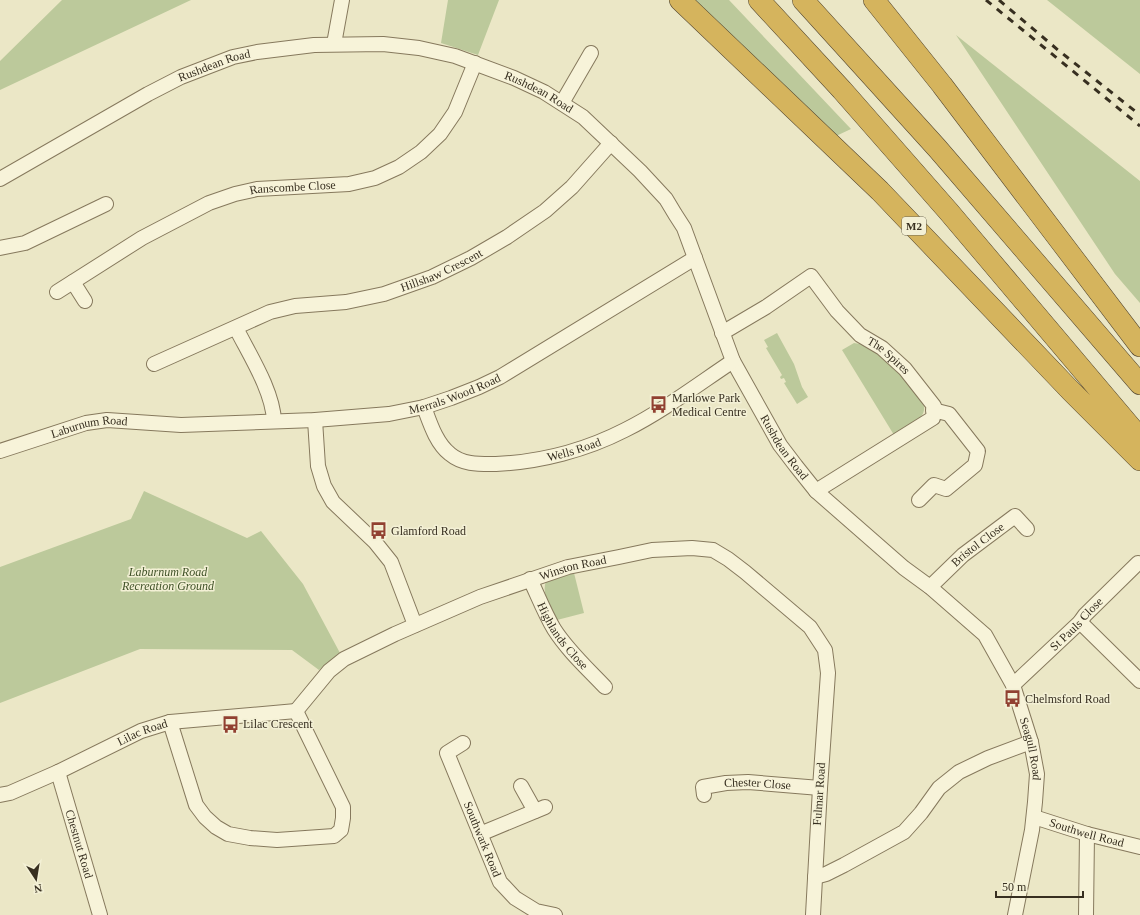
<svg xmlns="http://www.w3.org/2000/svg" width="1140" height="915" viewBox="0 0 1140 915" font-family="'Times New Roman',serif">
	<style>
		.green { fill: #bcc99b }
		.lines { fill: none; stroke-linecap: round; stroke-linejoin: round }
		.minor-casing { stroke: #86795d; stroke-width: 16 }
		.highway-casing { stroke: #544731; stroke-width: 22 }
		.minor { stroke: #f7f3d9; stroke-width: 14 }
		.highway { stroke: #d5b45d; stroke-width: 21 }
		.rail { stroke: #372f20; stroke-width: 3; stroke-dasharray: 7 7; stroke-linecap: butt }
		.labels { text-anchor: middle; stroke-width: 3; stroke-linejoin: round; paint-order: stroke }
		.shield { fill: #f3f0d5; stroke: #6f6956; stroke-width: 1 }
		.shield-label { font-size: 11px; font-weight: bold; fill: #372f20 }
		.street-label { font-size: 12px; fill: #372f20; stroke: #f3f0d5 }
		.poi-label { font-size: 12px; fill: #372f20; stroke: #f3f0d5; text-anchor: start }
		.park-label { font-size: 12px; font-style: italic; fill: #405228; stroke: #f3f0d5 }
	</style>
	<rect width="100%" height="100%" fill="#ebe7c6"/>
	<path class="green" d="M62,0H191L0,90V61Z
		M448,0H499L478,55L441,43Z
		M694,0H729L851,129L836,136Z
		M1047,0H1140V74Z
		M956,35L1140,181V303L1115,274Z
		M777,333L794,364L802,387L808,397L797,404L784,383L786,382L784,378L781,379L780,377L782,375L766,348L768,347L764,340Z
		M854,343L871,346L891,364L920,396C934,418 909,426 894,435L842,350Z
		M144,491L247,538L261,531L303,584L340,653L319,670L292,650L140,649L0,703V567L131,519Z
		M574,573L584,613L557,620C551,607 541,594 546,581L554,577Z"/>
	<g class="lines">
		<defs>
			<g id="minor">
				<path d="M334,44L342,0"/>
				<path d="M562,103L591,53"/>
				<path id="s1" d="M0,179L148,94L181,77L233,57L257,52L314,45L383,44L419,48L455,56L514,78L544,92L583,117L640,171L666,199L675,214L684,228L695,258L733,361L780,445L796,466L816,491L904,568L930,587L985,635L1013,685L1031,742L1037,774L1035,802L1032,830L1015,915"/>
				<path d="M0,248L25,243L106,204"/>
				<path d="M73,282L85,301"/>
				<path id="s2" d="M57,292L142,238L209,203L235,194L257,189L349,184L375,178L399,167L421,152L440,134L455,112L475,63"/>
				<path d="M236,328C249,354 273,391 274,421"/>
				<path id="s3" d="M722,333L766,307L811,276L837,311L860,335L882,348L905,369L934,406L933,418L816,491"/>
				<path id="s4" d="M154,364L270,312L295,306L346,302L384,294L432,277L471,258L507,237L545,211L572,187L611,143"/>
				<path id="s5" d="M424,407C430,423 436,443 450,454C463,465 480,464 496,464C540,462 586,450 625,430C663,411 697,385 733,361"/>
				<path d="M315,420L318,466L324,486L333,502L375,542L391,562L415,625"/>
				<path id="s6" d="M0,451L86,423L107,420L181,425L315,420L389,414L424,407L451,398L479,387L500,377L695,258"/>
				<path d="M919,500L934,485L946,489L975,465L978,451L949,414L933,410"/>
				<path id="s7" d="M530,579C538,596 545,614 554,629C568,651 587,668 605,687"/>
				<path id="s8" d="M930,587L963,555L1015,516L1027,529"/>
				<path d="M1080,622L1140,681"/>
				<path id="s9" d="M1013,685L1080,622L1085,615L1138,563"/>
				<path id="s10" d="M296,711L329,671L344,659L395,634L480,597L568,567L619,557L652,550L692,548L713,550L728,559L745,572L810,627L825,650L828,673L820,788L813,915"/>
				<path d="M170,722L196,805L205,817L216,827L228,834L250,838L277,840L334,836L341,830L343,818V807L296,711"/>
				<path id="s11" d="M463,743L447,753L500,882L515,898L536,911L555,915"/>
				<path id="s12" d="M58,772L100,915"/>
				<path d="M521,786L535,811"/>
				<path id="s13" d="M0,795L10,793L58,772L141,731L170,722L296,711"/>
				<path id="s14" d="M704,795L703,787L726,783L748,782L820,788"/>
				<path id="s15" d="M1034,817L1087,834L1140,847"/>
				<path d="M480,834L545,807"/>
				<path d="M815,877L826,874L844,865L904,832L921,813L939,788L959,772L988,758L1031,742"/>
				<path d="M1086,915L1087,834"/>
			</g>
			<path id="highway" d="M680,0L880,191L1070,390L1140,460
				M759,0L842,90L949,212L1140,438
				M803,0L937,148L1140,384
				M874,0L942,85L1140,346"/>
		</defs>
		<use href="#minor" class="minor-casing"/>
		<use href="#highway" class="highway-casing"/>
		<use href="#minor" class="minor"/>
		<use href="#highway" class="highway"/>
		<path class="rail" d="M986,0L1140,126
			M999,0L1058,50L1140,115"/>
	</g>
	<defs>
		<symbol id="bus-bare" viewBox="-9 -9 18 18"><path d="M-5-6H5V4H4V6H2V4H-2V6H-4V4H-5ZM-3.5-4V0h7V-4ZM-3.5 1.2v1.5H-2V1.2ZM2 1.2v1.5H3.5V1.2Z" fill="#914031" stroke="#f3f0d5" stroke-width="2.5" paint-order="stroke"/></symbol>
	</defs>
	<g fill-rule="evenodd">
		<use href="#bus-bare" x="646" y="392" width="25" height="25"/>
		<use href="#bus-bare" x="366" y="518" width="25" height="25"/>
		<use href="#bus-bare" x="1000" y="686" width="25" height="25"/>
		<use href="#bus-bare" x="218" y="712" width="25" height="25"/>
	</g>
	<g class="labels">
		<rect class="shield" x="902" y="217" width="24" height="18" rx="3"/>
		<g class="shield-label">
			<text x="914" y="230">M2</text>
		</g>
		<g class="street-label">
			<text dy="4" stroke="none"><textPath href="#s1" startOffset="243">Rushdean Road</textPath></text>
			<text dy="4" stroke="none"><textPath href="#s1" startOffset="579">Rushdean Road</textPath></text>
			<text dy="4" stroke="none"><textPath href="#s2" startOffset="262">Ranscombe Close</textPath></text>
			<text dy="4" stroke="none"><textPath href="#s4" startOffset="305">Hillshaw Crescent</textPath></text>
			<text dy="4" stroke="none"><textPath href="#s3" startOffset="218">The Spires</textPath></text>
			<text dy="4" stroke="none"><textPath href="#s6" startOffset="463">Merrals Wood Road</textPath></text>
			<text dy="4" stroke="none"><textPath href="#s6" startOffset="93">Laburnum Road</textPath></text>
			<text dy="4" stroke="none"><textPath href="#s1" startOffset="1023">Rushdean Road</textPath></text>
			<text dy="4" stroke="none"><textPath href="#s5" startOffset="182">Wells Road</textPath></text>
			<text dy="4" stroke="none"><textPath href="#s8" startOffset="64">Bristol Close</textPath></text>
			<text dy="4" stroke="none"><textPath href="#s10" startOffset="318">Winston Road</textPath></text>
			<text dy="4" stroke="none"><textPath href="#s9" startOffset="88">St Pauls Close</textPath></text>
			<text dy="4" stroke="none"><textPath href="#s7" startOffset="66">Highlands Close</textPath></text>
			<text dy="4" stroke="none"><textPath href="#s13" startOffset="156">Lilac Road</textPath></text>
			<text dy="4" stroke="none"><textPath href="#s1" startOffset="1423">Seagull Road</textPath></text>
			<text dy="4" stroke="none"><textPath href="#s14" startOffset="63">Chester Close</textPath></text>
			<text transform="translate(819 794) rotate(-86)" y="4">Fulmar Road</text>
			<text dy="4" stroke="none"><textPath href="#s15" startOffset="55">Southwell Road</textPath></text>
			<text dy="4" stroke="none"><textPath href="#s11" startOffset="112">Southwark Road</textPath></text>
			<text dy="4" stroke="none"><textPath href="#s12" startOffset="75">Chestnut Road</textPath></text>
		</g>
		<g class="poi-label">
			<text x="672" y="402">Marlowe Park<tspan x="672" dy="14">Medical Centre</tspan></text>
			<text x="391" y="535">Glamford Road</text>
			<text x="1025" y="703">Chelmsford Road</text>
			<text x="243" y="728">Lilac Crescent</text>
		</g>
		<g class="park-label">
			<text x="168" y="576">Laburnum Road<tspan x="168" dy="14">Recreation Ground</tspan></text>
		</g>
	</g>
	<g transform="translate(36 879) rotate(168)" stroke="#f3f0d5" stroke-width="3" paint-order="stroke">
	<path d="M0-3L7 15L0 10L-7 15Z" fill="#372f20"/>
	<text y="-6" font-size="11" font-weight="bold" text-anchor="middle" fill="#372f20">N</text>
	</g>
	<path d="M996 891v6h87v-6" fill="none" stroke="#372f20" stroke-width="2"/>
	<text x="1002" y="891" font-size="12" fill="#372f20" stroke="#f3f0d5" stroke-width="3" paint-order="stroke">50 m</text>
</svg>
